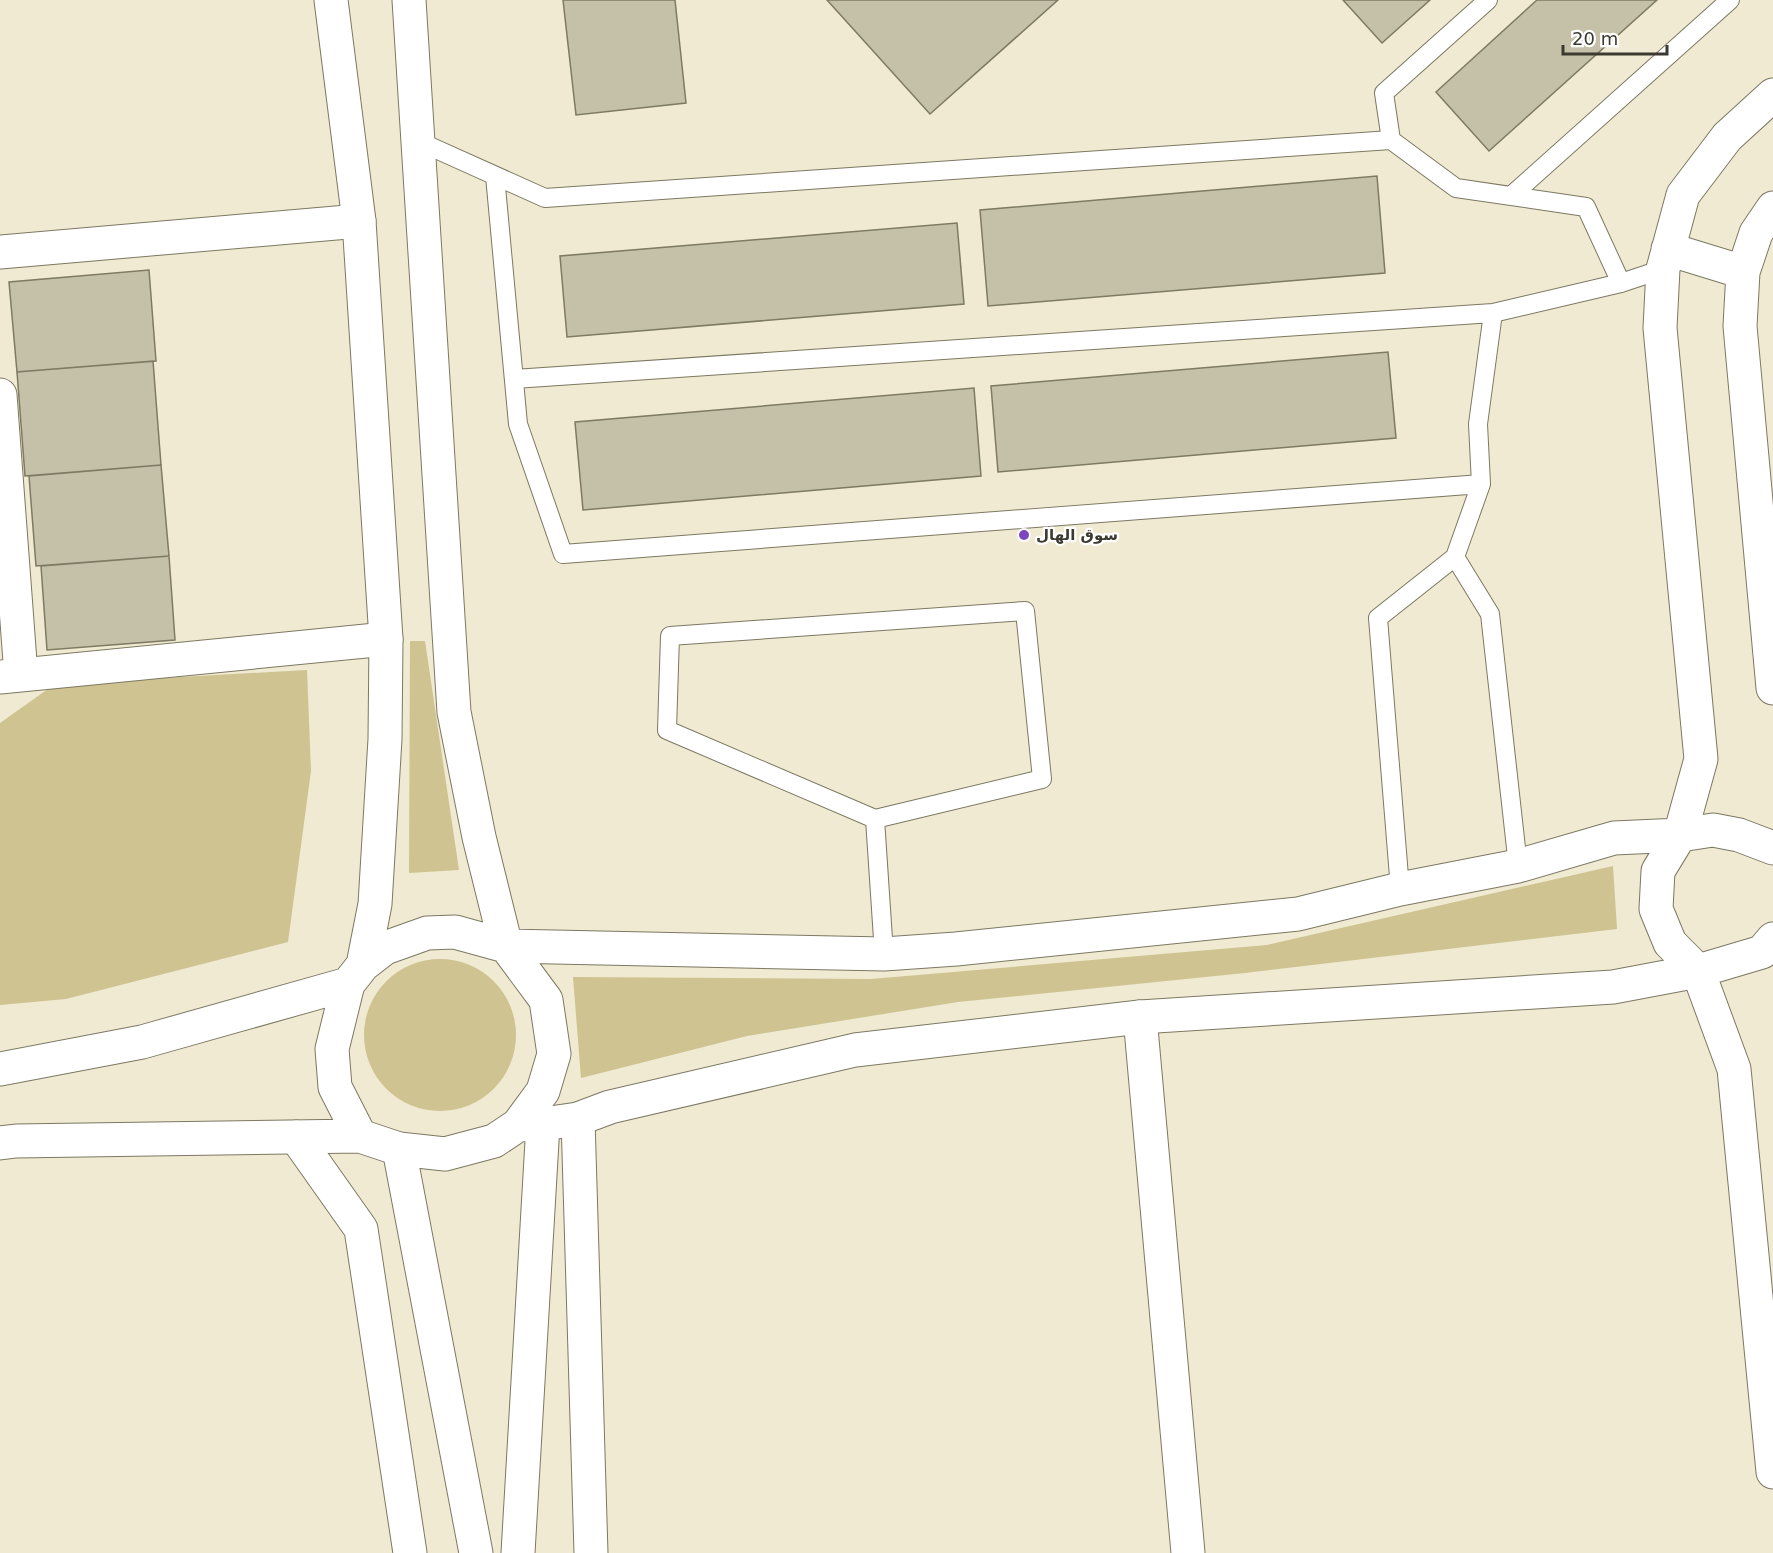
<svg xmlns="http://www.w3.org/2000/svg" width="1773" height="1553" viewBox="0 0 1773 1553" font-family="'DejaVu Sans','Noto Naskh Arabic',sans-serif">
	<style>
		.green { fill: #cec391 }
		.building { fill: #c5c0a8; stroke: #7e7a63; stroke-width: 1.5 }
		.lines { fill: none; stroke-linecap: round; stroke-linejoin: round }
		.service-casing { stroke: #7c7862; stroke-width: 20 }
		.minor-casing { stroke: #7c7862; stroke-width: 35 }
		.secondary-casing { stroke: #7c7862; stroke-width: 35 }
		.service { stroke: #fff; stroke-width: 18 }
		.minor { stroke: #fff; stroke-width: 33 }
		.secondary { stroke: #fff; stroke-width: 33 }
		.poi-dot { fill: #7d46bd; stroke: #fff; stroke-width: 2 }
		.labels { text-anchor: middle; stroke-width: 4.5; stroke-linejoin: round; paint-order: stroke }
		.poi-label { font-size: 15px; font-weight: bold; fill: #3b3930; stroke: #fff; text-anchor: start }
	</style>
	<rect width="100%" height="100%" fill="#efead1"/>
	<path class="green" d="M410,641H425L459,870L409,873Z
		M307,670L311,771L288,942L66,999L0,1005V723L55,684Z
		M1613,866L1617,929L1245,973L958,1002L747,1036L581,1078L573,977L871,979L1267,945Z
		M364 1035a76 76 0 1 1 152 0a76 76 0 1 1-152 0Z"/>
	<path class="building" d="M563,0H675L686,103L576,115Z
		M827,0H1058L930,114Z
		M1343,0H1430L1382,43Z
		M1537,0H1657L1489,151L1436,92Z
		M1377,176L1385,273L988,306L980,210Z
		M957,223L964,304L567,337L560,256Z
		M149,270L156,361L17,372L9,282Z
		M1388,352L1396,438L998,472L991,386Z
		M153,361L161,465L25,476L17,372Z
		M974,388L981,476L583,510L575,422Z
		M161,465L169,556L36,566L29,476Z
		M169,556L175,640L47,650L41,566Z"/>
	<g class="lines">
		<defs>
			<path id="service" d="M1391,140L1384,93L1488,0
				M418,141L545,198L1391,140L1456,188L1586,207L1621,283
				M495,176L518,424L563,554L1481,484
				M1511,196L1730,0
				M514,379L1493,313
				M1455,557L1490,614L1518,866
				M875,819L1042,779L1025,611L670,636L667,730L875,819L884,954
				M1400,889L1378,618L1455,557L1481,484L1478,424L1493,313L1621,283L1663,269"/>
			<path id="minor" d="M0,252L359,221
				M0,395L21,675
				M0,677L386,639
				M1140,1017L1188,1553
				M578,1119L591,1553
				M296,1137L361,1229L410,1553
				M399,1149L476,1553
				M518,1553L543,1124"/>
			<path id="secondary" d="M331,0L359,221L386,639L385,739L375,904L363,965
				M409,0L454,712L479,837L506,946L884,954L956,949L1298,914L1400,889L1518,866L1614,838L1680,835L1713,830L1739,835L1773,848
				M1773,95L1727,137L1683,195L1663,269L1660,328L1701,759L1680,835L1658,871L1656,909L1670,943L1698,971L1734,1069L1773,1472
				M1773,208L1756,233L1743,272L1740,326L1773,688
				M1668,249L1743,272
				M455,932L506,946L546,1000L554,1054L543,1091L518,1125L494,1141L445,1154L399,1149L360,1136L335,1087L332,1049L348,984L363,965L385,948L427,933Z
				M0,1069L142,1042L348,984
				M518,1125L543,1124L578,1119L610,1107L855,1050L1140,1017L1613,987L1698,971L1762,952L1773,939
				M0,1143L16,1141L360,1136"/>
		</defs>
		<use href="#service" class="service-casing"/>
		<use href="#minor" class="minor-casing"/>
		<use href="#secondary" class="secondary-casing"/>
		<use href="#service" class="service"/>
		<use href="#minor" class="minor"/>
		<use href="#secondary" class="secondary"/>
	</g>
	<circle class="poi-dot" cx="1024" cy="535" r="6"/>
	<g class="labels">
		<g class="poi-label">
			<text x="1036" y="540">سوق الهال</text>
		</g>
	</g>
	<path d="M1563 45v9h104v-9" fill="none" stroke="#3b3930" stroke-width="3"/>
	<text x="1572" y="45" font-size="18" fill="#3b3930" stroke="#ffffff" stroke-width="4.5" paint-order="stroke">20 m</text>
</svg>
